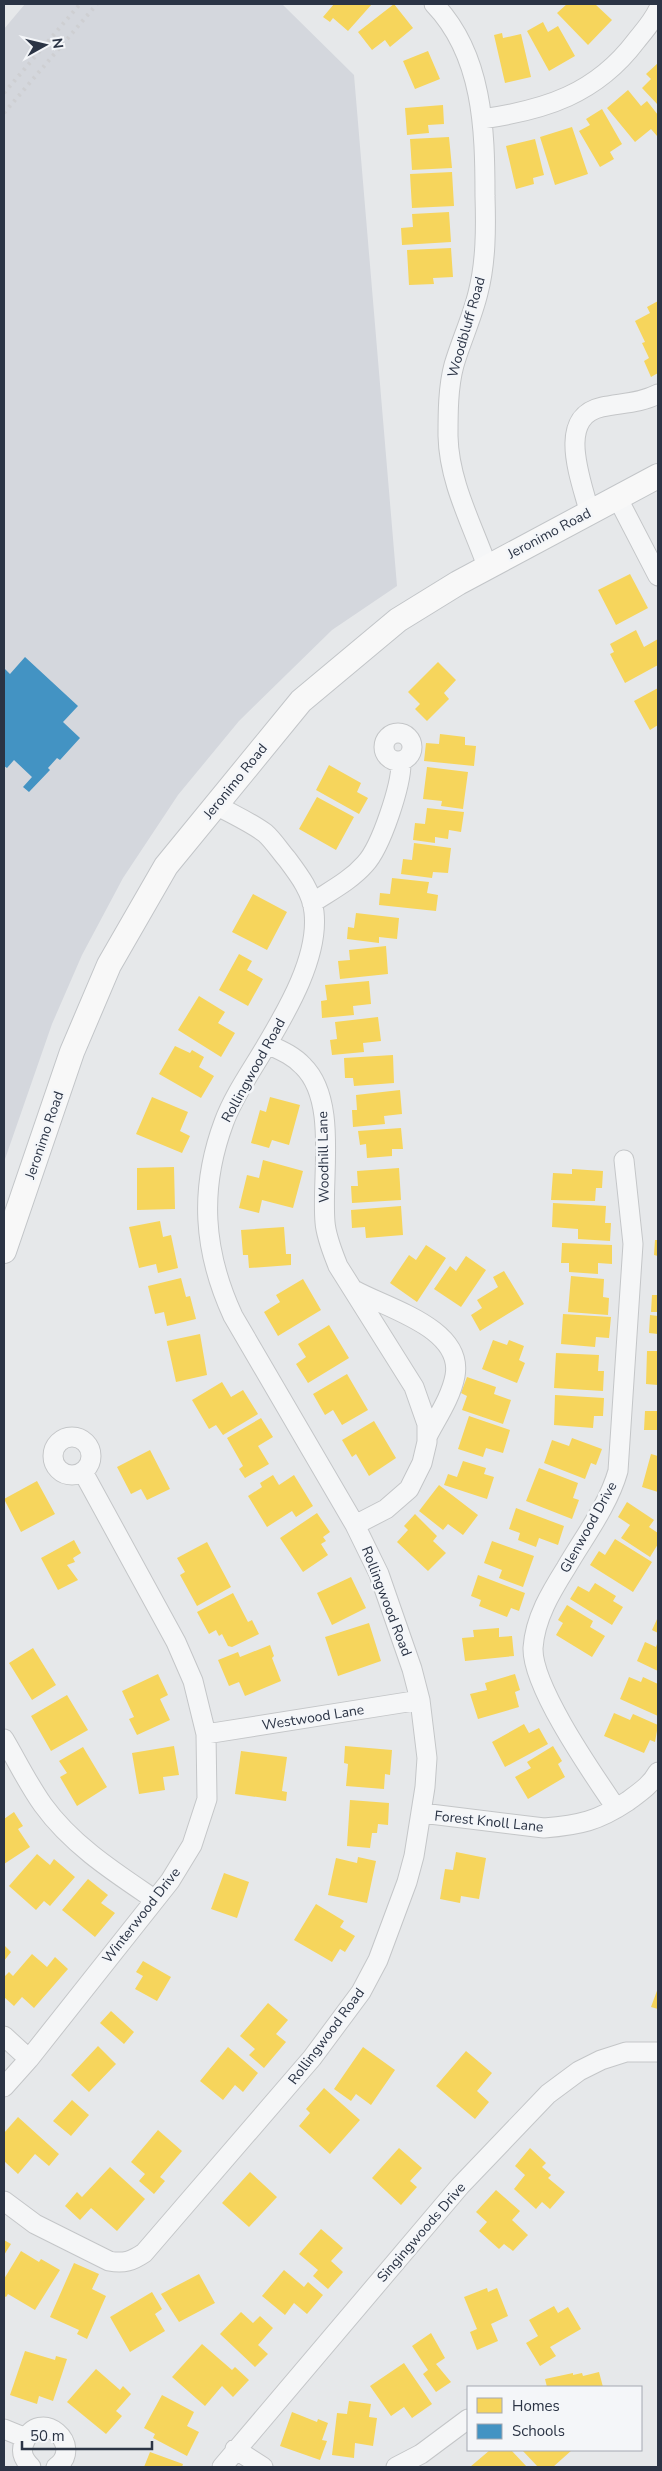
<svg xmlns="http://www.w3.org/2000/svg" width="662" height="2471" viewBox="0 0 662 2471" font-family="'Nunito Sans',sans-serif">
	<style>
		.built { fill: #d4d7dd }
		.homes { fill: #f6d55c }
		.schools { fill: #4393c3 }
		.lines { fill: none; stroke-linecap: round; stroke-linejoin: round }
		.minor-casing { stroke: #c4c6c8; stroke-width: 21 }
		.major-casing { stroke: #c2c5c8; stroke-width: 26 }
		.minor { stroke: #f5f6f7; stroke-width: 19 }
		.major { stroke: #f8f8f8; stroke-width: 24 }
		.rail { stroke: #cecfd2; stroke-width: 4; stroke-dasharray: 2.5 5; stroke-linecap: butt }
		.labels { text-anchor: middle; stroke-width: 5; stroke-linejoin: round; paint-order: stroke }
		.street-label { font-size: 14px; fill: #2b3445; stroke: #f4f6f9 }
	</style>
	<rect width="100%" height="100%" fill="#e6e8ea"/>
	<path class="built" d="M25,4H282L354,75L397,586L332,630L239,721L178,795L123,878L82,955L52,1024L4,1162V29Z"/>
	<path class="homes" d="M334,4H372L348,31L333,18L330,22L323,17Z
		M394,4L413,28L390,47L385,40L372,50L358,32Z
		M567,4H595L612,20L588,45L557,13Z
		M543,22L548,32L558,26L575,56L549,71L527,31Z
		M502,33L503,38L521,34L531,77L505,83L494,35Z
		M428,51L440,79L415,89L403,61Z
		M658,63V105L642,88L651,79L646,74Z
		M628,90L641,106L647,101L658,115L657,136L651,129L635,142L607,108Z
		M443,105L444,124L428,125L429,133L407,135L405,108Z
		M602,109L622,144L610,152L614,159L600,167L579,131L590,125L586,119Z
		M572,127L588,174L555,185L540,137Z
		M449,137L452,168L412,170L410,139Z
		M535,139L544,175L533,178L534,184L516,189L506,146Z
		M452,172L454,206L412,208L410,174Z
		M449,212L451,242L402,245L401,228L413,227L412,214Z
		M451,248L453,277L433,278L434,284L409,285L407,250Z
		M658,301V373L651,377L644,361L649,358L642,343L645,342L635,321L650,313L647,307Z
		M630,574L648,608L616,625L598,590Z
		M636,630L644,647L658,639V665L625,683L610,654L614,652L610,644Z
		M438,662L456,680L444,693L449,699L427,721L415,709L420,704L408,692Z
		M658,688V725L650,730L634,701Z
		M440,734L465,737V745L476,746L474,766L424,761L426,743L439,744Z
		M329,765L361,783L357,792L368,798L359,814L316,790Z
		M427,767L468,772L463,809L441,806L442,801L423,799Z
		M317,797L354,817L336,850L299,829Z
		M427,808L464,812L461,832L449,830L448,839L435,837V843L413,840L415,823L425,824Z
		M414,843L451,848L448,873L433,872L432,878L401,874L403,859L412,860Z
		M392,878L429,882L427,893L438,895L436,911L379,905L380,893L390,894Z
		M253,894L287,912L267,950L232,932Z
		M356,913L399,918L397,939L379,937V943L347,939L348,927L354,928Z
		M386,946L388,974L340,979L338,961L350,960L349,950Z
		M239,954L252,961L247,970L263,979L248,1006L219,990Z
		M369,981L371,1004L353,1006L354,1015L322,1018L321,1001L327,1000L325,985Z
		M199,996L225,1012L218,1023L235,1033L221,1057L178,1030Z
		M378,1017L381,1041L363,1043L364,1052L332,1055L330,1040L337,1039L335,1022Z
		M175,1046L190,1053L192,1050L204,1057L199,1067L214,1076L201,1098L159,1074Z
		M393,1055L394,1083L354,1086L353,1078H345L344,1058Z
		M400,1090L402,1114L384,1116L385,1124L353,1127L352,1110H357L356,1095Z
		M152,1097L188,1112L180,1131L190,1136L182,1153L136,1134Z
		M270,1097L300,1105L289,1145L272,1140L269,1148L251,1143L260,1110L266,1112Z
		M401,1128L403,1149H392V1156L367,1158L366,1144L360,1145L358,1131Z
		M263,1160L303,1171L293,1208L262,1200L259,1213L239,1208L247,1175L259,1178Z
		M174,1167L175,1209L137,1210V1168Z
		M399,1168L401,1200L352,1203L351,1186H358L357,1171Z
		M572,1169L603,1171L602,1188H596L595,1201L551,1200L553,1173L572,1174Z
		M553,1203L606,1206L605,1223H611L610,1241L578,1239V1229L552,1227Z
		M401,1206L403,1235L366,1238L365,1227L352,1228L351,1210Z
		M160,1221L163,1237L171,1235L178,1268L158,1273L156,1264L139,1268L129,1227Z
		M284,1227L286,1254H291V1265L249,1268L248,1255H243L241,1230Z
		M655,1240H658V1256L654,1255Z
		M562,1243L612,1245V1264L598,1263V1274L569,1272V1263H561Z
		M426,1245L446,1258L417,1302L390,1283L409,1255L416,1260Z
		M466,1256L486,1270L461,1307L434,1289L450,1266L456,1271Z
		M504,1271L524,1304L480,1331L471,1315L482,1308L477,1300L498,1287L493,1277Z
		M571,1276L604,1279L603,1297L609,1298L608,1315L568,1312Z
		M181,1278L186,1297L190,1296L196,1319L167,1326L164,1312L155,1314L148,1286Z
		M303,1279L321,1310L278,1336L264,1312L280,1302L276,1295Z
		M652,1295H658V1312H651Z
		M563,1314L611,1317L609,1338L596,1337L595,1347L561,1344Z
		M650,1315L658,1316V1334L649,1333Z
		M329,1325L349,1358L308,1383L296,1364L306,1357L298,1344Z
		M200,1334L207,1375L176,1382L167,1341Z
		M493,1340L507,1345L509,1340L524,1346L519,1360L525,1363L517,1383L482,1369Z
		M647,1351H658V1385L646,1384Z
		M556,1353L599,1355L598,1371H604L603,1391L554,1388Z
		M347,1374L368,1410L342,1425L333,1410L325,1415L313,1394Z
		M467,1377L496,1387L494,1394L511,1400L503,1424L462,1410L467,1396L461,1393Z
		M222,1382L231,1397L243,1390L258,1414L223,1435L216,1425L209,1429L192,1400Z
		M555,1395L604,1398L603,1416H594L593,1428L554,1425Z
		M645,1411H658V1430H644Z
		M469,1416L510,1430L503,1453L486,1448L483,1457L458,1449Z
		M261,1418L273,1437L258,1446L269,1464L245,1478L239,1469L243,1466L227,1438Z
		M374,1421L396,1458L369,1476L356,1454L352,1457L342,1440Z
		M572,1438L602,1449L596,1465L591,1463L585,1479L544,1463L552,1440L569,1446Z
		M150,1450L170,1489L147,1500L141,1489L131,1494L117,1467Z
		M651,1454L658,1456V1492L642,1487Z
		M463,1461L486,1468L484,1474L494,1477L487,1499L444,1485L448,1474L457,1477Z
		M539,1468L578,1483L573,1498L579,1500L572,1519L526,1501Z
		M273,1475L279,1485L294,1475L313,1506L296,1517L292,1511L267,1527L248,1496L262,1487L260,1483Z
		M37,1481L55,1514L21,1532L4,1499Z
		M439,1485L478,1515L463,1535L448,1524L443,1530L419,1511Z
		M627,1502L654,1520L649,1527L658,1533V1544L650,1557L621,1538L630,1525L618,1517Z
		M516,1508L564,1526L558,1545L539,1538L536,1547L518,1540L520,1533L509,1529Z
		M317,1513L330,1532L323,1537L326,1541L321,1544L328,1555L303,1572L280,1538Z
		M415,1514L437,1536L433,1541L446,1553L428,1571L397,1542L408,1530L404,1526Z
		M615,1539L652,1562L633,1592L590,1565L599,1551L605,1555Z
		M74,1540L81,1553L73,1558L75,1562L67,1565L78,1580L58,1590L41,1558Z
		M492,1541L534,1556L523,1587L499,1578L502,1570L484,1563Z
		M207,1542L231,1587L197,1606L180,1575L185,1572L177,1558Z
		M478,1575L525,1593L519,1611L511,1608L507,1617L479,1606L481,1600L471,1596Z
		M351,1577L366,1608L332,1625L317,1593Z
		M595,1583L616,1596L613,1601L623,1607L612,1625L570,1599L578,1586L589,1592Z
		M233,1593L248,1622L252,1620L259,1634L232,1647L228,1646L222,1634L219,1636L216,1630L209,1634L197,1612Z
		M567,1605L593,1621L590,1627L605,1636L592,1657L556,1635L563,1623L558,1620Z
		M658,1617V1633L652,1630Z
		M369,1623L381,1661L338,1676L325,1637Z
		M499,1628V1637L512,1636L514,1656L465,1661L462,1638L474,1637L473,1630Z
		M658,1641V1671L637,1661L645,1642L656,1647Z
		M270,1645L274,1656L272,1658L281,1681L245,1696L239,1682L229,1686L218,1660L238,1652L240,1657Z
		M33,1648L56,1685L32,1700L9,1663Z
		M158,1674L168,1695L160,1699L170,1720L137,1735L129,1719L134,1717L122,1691Z
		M515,1674L520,1690L515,1692L519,1707L478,1719L470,1694L487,1690L485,1683Z
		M629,1677L641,1682L643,1677L658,1684V1716L620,1699Z
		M67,1695L88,1730L51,1751L31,1716Z
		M614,1713L630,1720L633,1714L658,1725L655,1742L650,1740L644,1753L604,1736Z
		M524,1724L529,1733L539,1728L548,1744L505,1767L492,1742Z
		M174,1746L179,1775L163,1777L165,1790L139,1794L132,1753Z
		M345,1746L392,1750L390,1775L385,1774L384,1789L346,1786L348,1764L344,1763Z
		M553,1746L562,1761L558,1764L565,1777L528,1799L515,1777L531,1768L527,1762Z
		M83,1747L107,1787L77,1806L60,1777L67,1773L59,1761Z
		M241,1751L287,1757L282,1791L287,1792L286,1801L235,1794Z
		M350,1800L389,1803L388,1825L378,1824L377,1833H372L370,1848L347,1846Z
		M14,1812L23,1826L18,1829L30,1847L4,1864V1819Z
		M456,1852L486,1858L479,1899L461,1896L460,1903L440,1899L445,1869L453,1870Z
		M37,1854L50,1865L54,1859L75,1877L50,1906L44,1901L36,1910L9,1886Z
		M358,1857L376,1861L367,1903L328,1895L336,1858L357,1863Z
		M224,1873L249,1882L237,1918L211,1909Z
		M88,1879L108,1895L101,1903L115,1913L95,1937L62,1910Z
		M316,1904L344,1921L340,1927L355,1936L345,1952L340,1949L332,1962L294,1940Z
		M4,1945L11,1952L4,1961Z
		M32,1954L47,1967L55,1957L68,1969L34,2008L22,1997L14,2006L4,1997V1977L9,1972L13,1976Z
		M143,1961L171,1977L157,2001L135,1989L143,1976L136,1972Z
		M658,1988V2009L651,2007Z
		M268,2003L288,2020L276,2034L286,2042L264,2068L249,2055L255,2049L240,2036Z
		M111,2011L134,2032L124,2044L100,2023Z
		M98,2046L116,2064L89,2092L71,2075Z
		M228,2047L258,2073L243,2092L235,2085L223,2100L200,2081Z
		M363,2047L395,2070L371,2105L356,2094L351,2101L334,2089Z
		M466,2051L492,2073L477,2091L489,2102L475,2119L436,2086Z
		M324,2088L360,2120L330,2154L299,2126L310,2113L306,2109Z
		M72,2100L89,2115L71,2136L53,2121Z
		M18,2117L59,2154L49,2166L35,2154L18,2174L4,2161V2133Z
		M158,2130L182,2151L160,2177L165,2181L154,2194L139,2181L145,2174L131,2162Z
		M399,2148L422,2168L410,2181L417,2187L401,2205L372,2178Z
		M530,2148L546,2163L542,2167L551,2175L548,2178L565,2192L550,2209L542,2202L536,2209L514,2189L525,2175L515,2166Z
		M110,2167L145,2199L117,2231L91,2208L80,2220L65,2206L77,2192L82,2197Z
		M250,2172L277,2197L249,2227L222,2203Z
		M496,2190L520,2211L512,2220L528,2235L513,2251L504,2244L499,2249L479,2231L487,2222L476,2212Z
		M321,2229L343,2248L331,2261L343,2272L328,2289L313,2276L318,2270L299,2254Z
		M4,2240L11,2244L4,2255Z
		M21,2251L39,2262L41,2259L60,2270L35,2310L8,2294L6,2297L4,2296V2279Z
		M74,2263L99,2274L92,2289L106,2296L87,2339L77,2334L79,2330L50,2317Z
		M284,2270L304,2287L308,2282L323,2295L307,2314L294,2303L285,2315L262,2296Z
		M199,2274L215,2303L179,2322L161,2294Z
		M487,2288L488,2292L497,2288L508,2316L491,2324L498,2341L477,2350L470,2332L477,2329L464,2297Z
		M152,2292L162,2309L155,2314L165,2331L130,2352L110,2317Z
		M554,2306L558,2313L568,2307L581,2329L550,2347L556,2356L540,2366L526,2343L538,2336L529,2320Z
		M241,2312L253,2323L260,2316L273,2328L258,2345L268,2354L255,2367L220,2334Z
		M431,2333L445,2358L436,2364L451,2382L436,2392L423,2374L428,2370L412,2346Z
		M202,2344L232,2370L235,2367L249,2380L233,2397L222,2386L205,2406L172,2377Z
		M25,2351L55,2360L56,2356L67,2359L53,2401L39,2396L37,2404L10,2395Z
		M404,2363L432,2404L412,2418L404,2407L391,2416L370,2386Z
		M96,2369L120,2390L123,2386L131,2394L116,2411L122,2416L106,2434L67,2402Z
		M599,2372L603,2387H547L545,2379L573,2373V2375L582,2373L583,2376Z
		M162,2395L194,2412L187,2426L199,2432L187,2456L153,2438L155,2434L144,2428Z
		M349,2401L371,2404L369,2417L377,2418L373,2446L355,2443L354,2458L332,2455L337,2413L347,2414Z
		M292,2412L317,2422L318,2419L328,2423L322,2440L327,2441L320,2460L280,2446Z
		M490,2450H511L527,2467H470Z
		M522,2450H572L553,2467H538Z
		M150,2452L183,2464L182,2467H144Z"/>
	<path class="schools" d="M25,657L78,706L63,722L80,738L60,760L57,758L48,768L50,770L29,792L23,787L32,777L14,760L7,768L4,766V668L10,674Z"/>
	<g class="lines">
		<defs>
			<path id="minor" d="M434,4C483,55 485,129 485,196C486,228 486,262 478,293C472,318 461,341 454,365C448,387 448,414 448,436C449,482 472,524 487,566
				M482,119C545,110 596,94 636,41C644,31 653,21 658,10
				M617,497L658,576
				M589,511C582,482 555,417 602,407C621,403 641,403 658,394
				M384 747a14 14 0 1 1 28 0a14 14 0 1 1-28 0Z
				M312,903C330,891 350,881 365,864C381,847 402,784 401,761
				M267,1044C280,1050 293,1055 303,1066C338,1100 321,1177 325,1222C326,1237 333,1253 338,1266L414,1387L427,1424V1442L422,1463L409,1489L386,1509L355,1525
				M354,1290C386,1308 464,1328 455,1376C451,1397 438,1416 428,1435
				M53 1456a19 19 0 1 1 38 0a19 19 0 1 1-38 0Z
				M206,1734L420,1700
				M4,1739C17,1761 28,1784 43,1805C72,1845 114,1872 154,1899
				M616,1808C593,1774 532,1687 533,1648C535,1618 551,1592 566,1568C584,1537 608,1506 618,1471L633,1244L624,1160
				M422,1813L544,1828C580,1825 598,1821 628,1801C640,1792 651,1785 658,1772
				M4,2036L29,2059
				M4,2087L29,2059L170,1881L192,1845L207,1799L206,1734L193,1681L176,1642L83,1472
				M4,2201L35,2224L109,2261C124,2264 132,2261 144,2253L312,2058L361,1992L378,1960L407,1882L414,1856L425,1787L427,1758L420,1700L412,1669L379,1574L355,1525L233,1316C203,1251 199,1189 224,1122C234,1095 252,1070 266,1046C288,1009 319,956 314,912C312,892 299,875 287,859C280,851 273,840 265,833C250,822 232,814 216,805
				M4,2429L26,2438
				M235,2449L263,2467
				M31,2467C24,2460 20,2453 24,2443C39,2404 86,2446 56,2467
				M222,2467L460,2186L548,2094L579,2071L601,2060L626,2052H658
				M396,2467L421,2454L468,2419"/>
			<path id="major" d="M4,1251L72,1052L109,965L166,866L301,701L398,620L458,583L658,476"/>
		</defs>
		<use href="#minor" class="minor-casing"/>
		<use href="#major" class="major-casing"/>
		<use href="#minor" class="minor"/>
		<use href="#major" class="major"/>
		<path class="rail" d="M4,93L80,4
			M4,113L97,4"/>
	</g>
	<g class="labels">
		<g class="street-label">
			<text transform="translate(466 327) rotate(-74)" y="5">Woodbluff Road</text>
			<text transform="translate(549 533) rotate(-28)" y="5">Jeronimo Road</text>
			<text transform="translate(235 781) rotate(-51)" y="5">Jeronimo Road</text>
			<text transform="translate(253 1070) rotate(-61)" y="5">Rollingwood Road</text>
			<text transform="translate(44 1135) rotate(-71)" y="5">Jeronimo Road</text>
			<text transform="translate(323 1157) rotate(-91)" y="5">Woodhill Lane</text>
			<text transform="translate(588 1527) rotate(-61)" y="5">Glenwood Drive</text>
			<text transform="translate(387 1601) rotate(69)" y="5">Rollingwood Road</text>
			<text transform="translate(313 1717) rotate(-9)" y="5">Westwood Lane</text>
			<text transform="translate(489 1821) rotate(6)" y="5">Forest Knoll Lane</text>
			<text transform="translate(141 1915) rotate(-52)" y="5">Winterwood Drive</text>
			<text transform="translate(326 2036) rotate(-53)" y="5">Rollingwood Road</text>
			<text transform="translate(421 2232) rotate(-49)" y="5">Singingwoods Drive</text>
		</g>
	</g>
	<rect width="662" height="2471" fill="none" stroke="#2b3445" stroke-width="10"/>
	<rect x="467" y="2386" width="175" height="65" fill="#f4f6f9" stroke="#a4a8b1"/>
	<rect x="477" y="2398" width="25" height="15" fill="#f6d55c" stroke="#a4a8b1"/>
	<text x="512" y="2411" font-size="15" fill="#2b3445">Homes</text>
	<rect x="477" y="2424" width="25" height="15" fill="#4393c3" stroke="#a4a8b1"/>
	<text x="512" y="2436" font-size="15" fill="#2b3445">Schools</text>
	<g transform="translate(45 45) rotate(82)" stroke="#f4f6f9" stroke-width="4" paint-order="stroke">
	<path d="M0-4L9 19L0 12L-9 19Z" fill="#2b3445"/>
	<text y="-8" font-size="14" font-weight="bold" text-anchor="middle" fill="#2b3445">N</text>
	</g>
	<path d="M22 2441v8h130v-8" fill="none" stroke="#2b3445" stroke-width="2.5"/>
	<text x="30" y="2441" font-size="15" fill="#2b3445" stroke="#f4f6f9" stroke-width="4" paint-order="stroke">50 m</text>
</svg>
